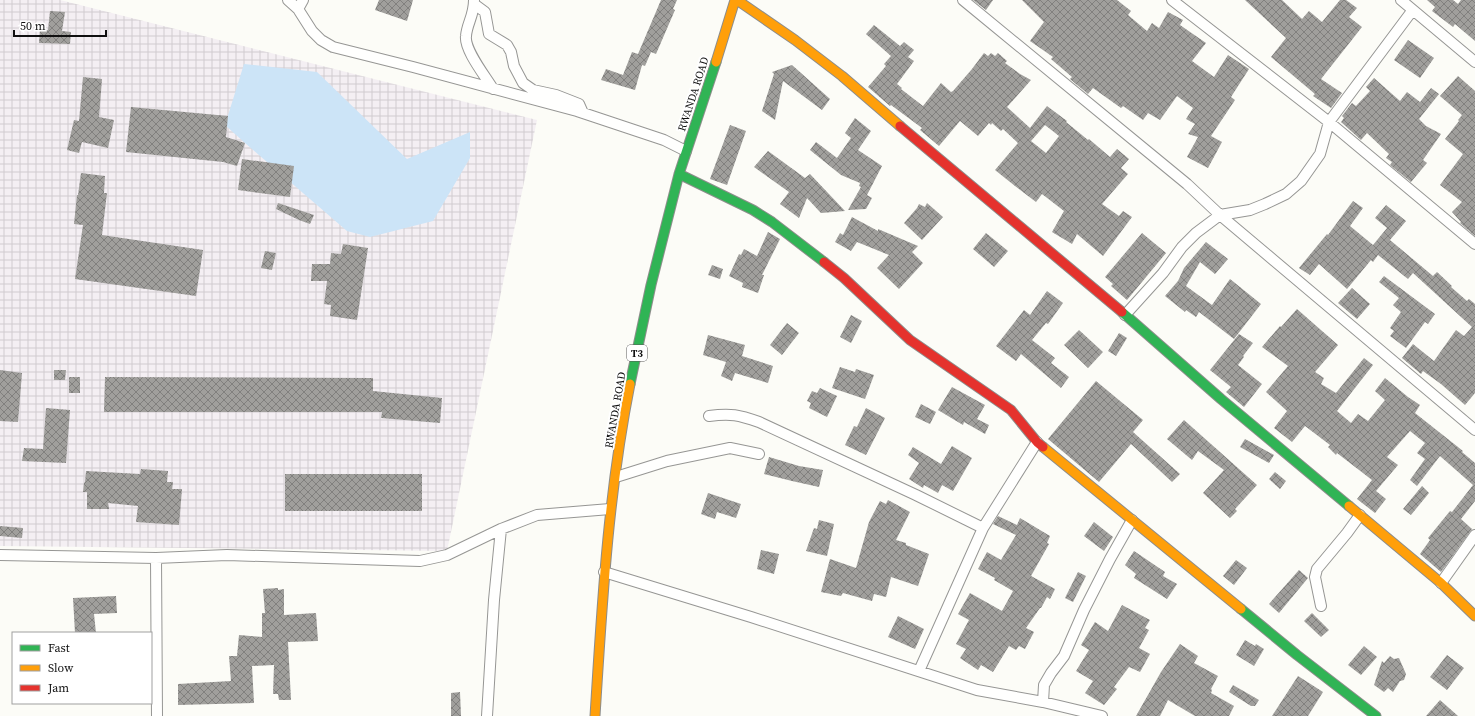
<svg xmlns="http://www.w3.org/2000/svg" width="1475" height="716" viewBox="0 0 1475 716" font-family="'Source Serif 4',serif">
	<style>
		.industrial { fill: url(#industrial-grid) }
		.water { fill: #cce4f7 }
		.building { fill: url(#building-cross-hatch); fill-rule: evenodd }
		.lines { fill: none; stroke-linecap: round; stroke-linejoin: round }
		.street-casing { stroke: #969694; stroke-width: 12 }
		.fast-casing { stroke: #8d8d8b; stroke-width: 11 }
		.slow-casing { stroke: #8d8d8b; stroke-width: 11 }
		.jam-casing { stroke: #8d8d8b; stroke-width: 11 }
		.street { stroke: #fffffe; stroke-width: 10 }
		.fast { stroke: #30b455; stroke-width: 9 }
		.slow { stroke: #ff9f0a; stroke-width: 9 }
		.jam { stroke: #e5322d; stroke-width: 9 }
		.labels { text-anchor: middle; stroke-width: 4; stroke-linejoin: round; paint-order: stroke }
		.shield { fill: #fff; stroke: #585858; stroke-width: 1 }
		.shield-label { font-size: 10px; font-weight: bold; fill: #101010 }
		.street-label { font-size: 11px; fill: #101010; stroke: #fff }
	</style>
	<defs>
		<pattern id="industrial-grid" width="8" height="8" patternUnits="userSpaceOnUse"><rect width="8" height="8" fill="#f4eff3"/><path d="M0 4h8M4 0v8" fill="none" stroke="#d0cccf"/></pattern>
		<pattern id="building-cross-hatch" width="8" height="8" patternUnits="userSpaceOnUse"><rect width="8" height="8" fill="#a09f9c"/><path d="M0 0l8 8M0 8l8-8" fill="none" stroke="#81807e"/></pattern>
	</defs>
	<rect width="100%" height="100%" fill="#fcfcf7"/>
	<path class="industrial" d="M0,0H60L537,120L447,551L0,546Z"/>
	<path class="water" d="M244,64L317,72L407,159L470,132V158L433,221L370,237L347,231L245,143L225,125Z"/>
	<path class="building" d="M379,0H413L407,21L375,10Z
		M661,0H677L673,9L675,10L656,54L651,52L645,66L642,65L635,90L601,80L606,69L623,75L632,52L638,54Z
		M973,0H993L986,10Z
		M1022,0H1117L1131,11L1128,15L1147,31L1152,23L1159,28L1168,12L1183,20L1180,25L1206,43L1192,61L1214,77L1228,55L1249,69L1231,97L1235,100L1211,136L1222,142L1208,168L1187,157L1198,137L1188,134L1195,124L1186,119L1193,108L1177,96L1160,120L1148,113L1143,120L1123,106L1121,108L1093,88L1088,94L1070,79L1072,77L1051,59L1053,57L1030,41L1044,22Z
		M1245,0H1282L1302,19L1309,11L1322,22L1340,0H1346L1357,8L1349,17L1362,27L1321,79L1342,93L1331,108L1313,96L1315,94L1271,57L1286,38Z
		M1427,0H1453L1458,4L1461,0H1475V41L1455,24L1453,27L1432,11L1435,7Z
		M50,11L65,12L62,31L71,32L70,44L39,43L40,28L48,30Z
		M874,25L900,46L904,42L914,50L908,57L914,61L897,84L902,88L901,89L923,106L941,83L951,92L953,91L972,69L984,53L988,56L991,53L995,56L998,53L1007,61L1005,63L1020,74L1031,80L1007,107L1030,128L1047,106L1067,121L1066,122L1088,140L1089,139L1110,157L1117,149L1129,159L1121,168L1128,174L1102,204L1119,216L1123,211L1132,217L1103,256L1077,234L1072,244L1052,232L1064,211L1042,194L1036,202L1015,186L995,170L1018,143L1003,129L1001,131L992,123L991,125L989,123L978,136L960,121L939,146L920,130L922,128L891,105L890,106L868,87L886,66L884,64L891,56L866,34ZM1045,125L1059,136L1046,153L1031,141Z
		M1408,40L1434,58L1420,78L1394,60Z
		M792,65L830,99L822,110L783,81L775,120L762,111L774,74L772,72Z
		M1458,76L1475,91V236L1460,223L1461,222L1452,212L1462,202L1440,185L1463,154L1445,139L1459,121L1458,120L1462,115L1440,96Z
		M83,77L102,79L99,117L114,120L108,148L82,142L79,153L67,150L74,120L79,121Z
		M1374,78L1400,101L1407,92L1420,102L1431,88L1439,94L1419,119L1426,126L1441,134L1423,160L1427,163L1411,182L1390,165L1392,162L1386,158L1389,154L1367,133L1361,140L1341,122L1344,118L1342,116L1352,103L1356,106L1370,91L1366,87Z
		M131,107L228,116L226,137L245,143L237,166L223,162L126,152Z
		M855,118L871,131L858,150L882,166L867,195L872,198L866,209L848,210L861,187L859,186L860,183L841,175L810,150L816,142L837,158L851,138L845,133Z
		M730,125L746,131L727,185L710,179Z
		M768,151L805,178L810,174L845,211L821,213L807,198L799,218L780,204L789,192L754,167Z
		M242,159L294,166L290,197L238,190Z
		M81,173L105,176L104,193H107L102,235L203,250L196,296L75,279L83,225L74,224L77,195H78Z
		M1353,201L1363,208L1350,226L1373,245L1387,228L1375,218L1386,205L1406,221L1390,240L1433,276L1437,272L1452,286L1451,287L1467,301L1469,299L1475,304V393L1465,405L1441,384L1423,371L1421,374L1402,358L1413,344L1434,361L1456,330L1464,336L1472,327L1413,273L1408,279L1378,255L1373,262L1371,260L1347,289L1319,264L1310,275L1299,268L1327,234L1328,235Z
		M278,203L314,215L310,224L299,220L276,209Z
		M927,203L943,217L922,240L904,223L917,208L919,204L925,207Z
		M852,217L878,231V229L918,246L912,252L923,263L899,289L877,268L889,255L857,242L851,251L835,242L840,233L843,235Z
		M768,232L780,239L762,275H764L758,293L742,287L743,283L729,276L739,254L741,255L744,249L757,256Z
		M986,233L1008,251L994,267L973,249Z
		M1142,233L1166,253L1127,300L1111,286L1113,284L1105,277Z
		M1206,242L1228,259L1215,274L1200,262L1186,286L1212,305L1230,279L1261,304L1234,339L1199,312L1196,317L1186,310L1185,312L1165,296L1178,281L1184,268Z
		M343,244L368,248L357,320L330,316L331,305L324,304L327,281H311L312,264H330L331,253L341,254Z
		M265,251L276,253L272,270L261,268Z
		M712,265L723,269L720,279L708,275Z
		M1384,276L1435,314L1428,324L1425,322L1406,348L1390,336L1394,331L1390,328L1401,312L1393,305L1399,298L1379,282Z
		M1352,288L1370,304L1357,319L1338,303Z
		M1047,291L1063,303L1048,324L1046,323L1032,340L1055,358L1051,363L1069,377L1061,388L1021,354L1016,361L996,346L1024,310L1030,315Z
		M1297,309L1338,345L1315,372L1324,378L1321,384L1336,393L1364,358L1373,365L1337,411L1351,423L1358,414L1368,421L1385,400L1375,391L1385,378L1408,397L1420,405L1415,413L1463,451L1462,452L1475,463V501L1461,519L1472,529L1441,572L1420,554L1430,540L1428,538L1450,511L1452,512L1473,485L1440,456L1417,486L1410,480L1425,459L1417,453L1425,443L1410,431L1387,457L1398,465L1376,491L1386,499L1375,513L1357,499L1372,480L1337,453L1336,455L1328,447L1330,445L1305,426L1292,442L1274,428L1287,411L1266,392L1288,366L1262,347L1280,326L1281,327Z
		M851,315L862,321L851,343L840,337Z
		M787,323L799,333L782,355L770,345Z
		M1079,330L1103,352L1088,368L1064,345Z
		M1119,333L1127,338L1116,356L1108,351Z
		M1239,334L1253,343L1243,356L1244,357L1238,365L1262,384L1244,407L1226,392L1231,387L1210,370Z
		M708,335L745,345L742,356L773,366L768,383L735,373L732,381L721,376L726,362L703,355Z
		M840,367L855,372L856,369L874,375L865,399L832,388Z
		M0,370L22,373L18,422L0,421Z
		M54,370H66L65,380H54Z
		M69,377H80V393H69Z
		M105,377L373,378V391L442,398L440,423L381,418L382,412H104Z
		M1096,381L1143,420L1133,432L1180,474L1172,482L1131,444L1099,482L1048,439Z
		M952,387L985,405L977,419L989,425L985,434L964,422L963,425L938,410Z
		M820,388L837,396L827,417L809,408L811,403L807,401L812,391L817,393Z
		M921,404L936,412L930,424L915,417Z
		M46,408L70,410L66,463L22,461L24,448L43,449Z
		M866,408L885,418L866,455L845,445L854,426L857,427Z
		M1184,420L1257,485L1235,509L1237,511L1230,518L1203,493L1224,470L1198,451L1192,460L1167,439Z
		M1245,439L1274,455L1269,463L1240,447Z
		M952,446L972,458L953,491L942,485L938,493L924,485L923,488L909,479L919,463L908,455L913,447L941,464Z
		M769,457L799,466L823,470L819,487L792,481L764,474Z
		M141,469L168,471L167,482H173L172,489H182L179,525L136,522L138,506L108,503L109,509H87V492H83L84,483L85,482L86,471L140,474Z
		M1275,472L1286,481L1280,489L1269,479Z
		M285,474H422V511H285Z
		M1422,486L1429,493L1411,515L1403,509Z
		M708,493L741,504L736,518L717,512L715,519L701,514Z
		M888,500L910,512L896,540L906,543V545L929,554L918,586L891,577L886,597L874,594L872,601L843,593L841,596L821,592L830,559L856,568L869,522L880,501L886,504Z
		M998,516L1017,525L1020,518L1050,536L1047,543L1049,544L1031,576L1055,589L1050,599L1047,597L1041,608H1040L1026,628L1034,632L1025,649L1019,646L1016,650L1009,646L993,672L981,665L978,670L960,658L966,649L956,644L969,620L958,614L970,593L1002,611L1013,591L994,580L995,578L978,569L987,552L1001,560L1016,535L993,524Z
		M819,520L834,524L827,556L806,551L814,528L817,529Z
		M1094,522L1113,537L1104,551L1084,536Z
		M0,526L23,528L22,538L0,536Z
		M761,550L779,554L774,574L757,569Z
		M1134,551L1165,572L1163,576L1177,584L1167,599L1134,578L1136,574L1125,565Z
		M1236,560L1247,568L1234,585L1223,576Z
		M1299,570L1308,578L1279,613L1269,604Z
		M1078,572L1086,576L1073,602L1065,598Z
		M278,588V590L284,589V615L316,613L318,641L288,642L291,700H279L278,694H273L274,665L252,666L254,703L178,705V684L231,681L229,656H237L239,635L262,637V613H265L263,589Z
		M116,596L117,613L94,614L96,633H75L73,598Z
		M1122,605L1150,620L1145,628L1149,630L1139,648L1150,654L1140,672L1129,667L1114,687L1117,689L1104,705L1085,693L1093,681L1076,671L1089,650L1081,645L1095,622L1108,631Z
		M1312,613L1329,630L1321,637L1304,621Z
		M898,616L924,629L915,649L888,637Z
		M1245,640L1255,646L1256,644L1264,649L1254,666L1236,655Z
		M1180,644L1198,656L1194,663L1218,676L1211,689L1212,690L1211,693L1234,706L1229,716H1195L1168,700L1160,716H1136L1161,672Z
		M1364,646L1377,657L1361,675L1348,665Z
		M1447,655L1464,668L1447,690L1430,677Z
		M1390,656L1394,659L1399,658L1406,674L1404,680L1400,681L1393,692L1388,688L1384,692L1374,685L1382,661L1384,663Z
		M1298,676L1323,692L1308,716H1272Z
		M1233,685L1259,700L1255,706H1251L1229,692Z
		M460,692L461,716H451V693Z
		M1440,700L1458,716H1426Z"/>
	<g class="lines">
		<defs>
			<path id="street" d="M288,0L298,9L312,31L321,40L333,47L413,67L577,111L664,140L686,151
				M474,0C474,16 467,23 466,36C464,50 486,77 493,89
				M963,0L1187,184L1220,215L1475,430
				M1172,0L1329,122L1475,244
				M1401,0L1475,62
				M474,4L485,12L489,34L507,45L511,52L514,66L523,83L533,90L556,95L579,104L583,113
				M298,9L303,0
				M1125,315L1163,273L1182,247L1196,233L1220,215L1250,210L1265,204L1286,194L1301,181L1320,154L1329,122L1412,11
				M709,416C731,413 739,415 759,422L916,495L983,528
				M616,477L667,461L730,448L759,454
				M0,555L156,558L227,555L420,561L447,555L501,529L537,515L610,509
				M156,558L157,716
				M604,572L751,617L977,690L1043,702L1102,716
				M1441,583L1475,535
				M1321,606L1315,577L1317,569L1347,533L1360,515
				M919,671L983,528L1037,442
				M1043,702L1044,685L1051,673L1064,656L1084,610L1110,559L1132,520
				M487,716L494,600L501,529"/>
			<path id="fast" d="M679,174L753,210L772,222L824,262
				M1122,312L1221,399L1349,506
				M630,384L651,285L679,174L716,62
				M1241,609L1297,655L1376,716"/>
			<path id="slow" d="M737,0L795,40L842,76L900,126
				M716,62L735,0
				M1043,447L1241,609
				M1349,506L1441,583L1475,616
				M595,716C602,605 608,494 630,384"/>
			<path id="jam" d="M900,126L1122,312
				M824,262L844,278L910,340L1011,410L1037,442L1043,447"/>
		</defs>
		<use href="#street" class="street-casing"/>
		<use href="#fast" class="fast-casing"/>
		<use href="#slow" class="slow-casing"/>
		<use href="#jam" class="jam-casing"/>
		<use href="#street" class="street"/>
		<use href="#fast" class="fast"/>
		<use href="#slow" class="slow"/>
		<use href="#jam" class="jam"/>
	</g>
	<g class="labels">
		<rect class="shield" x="627" y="345" width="20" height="16" rx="3"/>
		<g class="shield-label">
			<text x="637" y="357">T3</text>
		</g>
		<g class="street-label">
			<text transform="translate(693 94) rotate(-72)" y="4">RWANDA ROAD</text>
			<text transform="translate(615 410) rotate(-80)" y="4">RWANDA ROAD</text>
		</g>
	</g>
	<rect x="12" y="632" width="140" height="72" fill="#ffffff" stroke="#9f9f9f"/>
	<rect x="20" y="645" width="20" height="6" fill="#30b455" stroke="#9f9f9f"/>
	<text x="48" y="652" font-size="12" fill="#101010">Fast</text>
	<rect x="20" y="665" width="20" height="6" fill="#ff9f0a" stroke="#9f9f9f"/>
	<text x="48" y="672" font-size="12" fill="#101010">Slow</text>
	<rect x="20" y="685" width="20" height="6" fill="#e5322d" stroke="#9f9f9f"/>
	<text x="48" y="692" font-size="12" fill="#101010">Jam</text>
	<path d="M14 30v6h92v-6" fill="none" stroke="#101010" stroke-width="2"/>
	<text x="20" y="30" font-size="12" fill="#101010" stroke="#ffffff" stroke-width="3" paint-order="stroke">50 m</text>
</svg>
